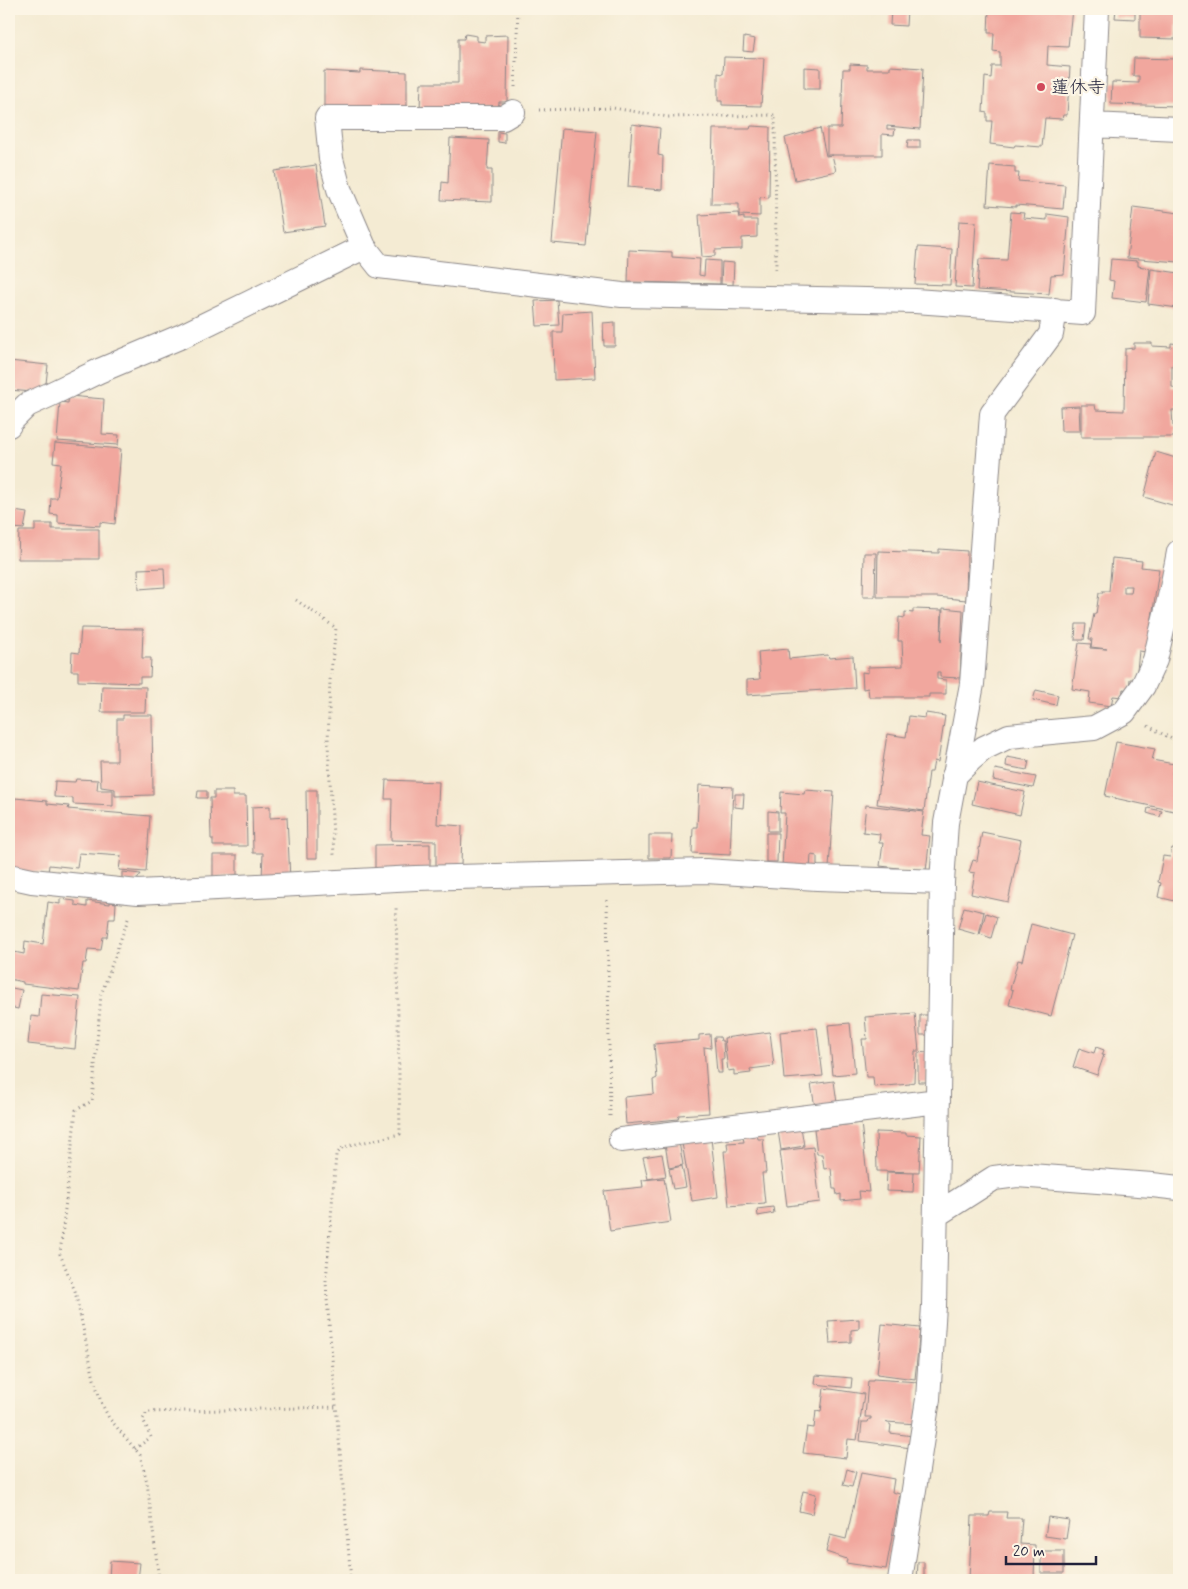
<svg xmlns="http://www.w3.org/2000/svg" width="1188" height="1589" viewBox="0 0 1188 1589" font-family="Mynerve,'Klee One',sans-serif">
	<style>
		.building { fill: #f1a79e; fill-rule: evenodd }
		.lines { fill: none; stroke-linecap: round; stroke-linejoin: round }
		.street-casing { stroke: #8b8687; stroke-width: 26 }
		.path { stroke: #8b8687; stroke-width: 3; stroke-dasharray: 1 4; stroke-linecap: butt }
		.street { stroke: #fff; stroke-width: 24 }
		.poi-dot { fill: #d1495b; stroke: #fcf5e5; stroke-width: 2 }
		.labels { text-anchor: middle; stroke-width: 4.5; stroke-linejoin: round; paint-order: stroke }
		.poi-label { font-size: 18px; fill: #22223b; stroke: #fcf5e5; text-anchor: start }
	</style>
	<rect width="100%" height="100%" fill="#fcf5e5"/>
	<filter id="ink" filterUnits="userSpaceOnUse"><feTurbulence type="fractalNoise" baseFrequency=".02" numOctaves="2"/><feDisplacementMap in="SourceGraphic" scale="10" xChannelSelector="R" yChannelSelector="G"/><feConvolveMatrix kernelMatrix="1 2 1 2 8 2 1 2 1" color-interpolation-filters="sRGB"/></filter>
	<filter id="wash" filterUnits="userSpaceOnUse"><feTurbulence type="fractalNoise" baseFrequency=".0096" numOctaves="4" result="noise"/><feDisplacementMap in="SourceGraphic" scale="20" xChannelSelector="R" yChannelSelector="G"/><feGaussianBlur stdDeviation="1.12" result="paint"/><feColorMatrix in="noise" values="0 0 0 0 0 0 0 0 0 0 0 0 0 0 0 0 0 1.4 0 .05"/><feComposite in="paint" operator="in"/></filter>
	<g filter="url(#wash)">
		<rect width="100%" height="100%" fill="#f4ebd3"/>
		<g id="blocks">
			<path class="building" d="M891,9H907L906,26L890,25Z
				M989,9H1072L1068,47L1048,46L1047,65L1070,67L1067,115H1063L1062,119L1045,118L1042,147L1015,145L1014,147L990,144L992,121H987V113L983,112L985,77L991,78L992,66H1000V52L993,51L994,33H988Z
				M1116,9H1135V19L1115,18Z
				M1140,9H1177L1176,39L1140,38Z
				M465,34L477,36V41L485,42V36L508,35L507,102H499L498,110L420,109L421,83H458V39H464Z
				M744,37L755,39L753,52L743,51Z
				M724,57L764,58L761,106L722,105V101H718V73L723,74Z
				M1134,58L1177,59L1176,106L1111,104L1112,82L1139,83V76H1133Z
				M850,64L867,65V69H890V66L923,68L920,129L887,126V129H895L894,135L882,134V155H827V128H841L843,69H850Z
				M804,67L820,68V89H804Z
				M360,70L407,72V110L324,107V71L360,73Z
				M632,124L660,128L658,155L663,156L662,190L628,187Z
				M751,126L770,127L769,198L760,197V216L739,215V204H711L713,129H750Z
				M562,128L597,131L586,246L552,243Z
				M820,128L826,156L832,155L836,171L795,180L785,138Z
				M498,132L505,133V143L498,142Z
				M450,138L489,140L487,170H492V202L441,200L442,182L448,183Z
				M908,140H920V148H907Z
				M316,165L325,226L283,232L274,171Z
				M990,165L1015,167V173H1019L1018,181L1065,185L1063,209L1016,205V207L987,205Z
				M1133,207L1179,213V262L1127,258Z
				M1011,212L1024,213L1023,218L1047,220V214L1069,217L1064,274L1051,275L1049,294L977,290L979,259L1007,260Z
				M738,213L739,218L744,217V220H757V237L742,238V249L715,250V256L702,257L699,215Z
				M959,221L976,222L972,288L955,287Z
				M918,247L952,249L950,285L915,284Z
				M629,250L672,252V257L700,259L699,275L704,276L705,260L720,261V284L628,282Z
				M1111,259L1138,261V266L1150,268L1146,302L1112,298L1114,281L1109,280Z
				M722,262L734,263L733,285L721,284Z
				M1151,269L1179,273L1178,308L1148,304Z
				M557,300L559,325L537,326L535,301Z
				M592,311L595,378L554,380L553,332H562L563,313Z
				M615,322V346H604L603,323Z
				M1134,343H1152V346L1171,347V343L1179,344V406L1176,405V410H1172L1173,426H1176L1175,437H1081V405H1095L1096,410L1124,411L1125,349L1134,348ZM1172,365H1177V388L1172,387Z
				M9,361L48,365L45,393L9,390Z
				M69,396L104,399L102,434L119,435L118,445L57,441L60,402L68,403Z
				M1079,406L1080,431H1061L1060,407Z
				M55,443L121,449L115,524L100,522V526L58,523V515L50,514L51,498H57L61,463L53,462Z
				M1156,452L1179,459V507L1144,497Z
				M14,511L27,513L24,529L13,528Z
				M35,524H52V529H99V559H18L19,531H35Z
				M939,549L967,551L966,600L937,597H877L878,551L939,553Z
				M864,553H876L875,597H863Z
				M1112,558L1142,561L1141,567L1159,569L1147,652L1139,651L1136,679H1130L1129,690L1123,689L1122,697L1113,696L1111,706L1089,703L1090,692L1072,689L1079,643L1091,644L1090,648L1107,649L1091,647L1092,639H1089L1094,614H1096L1099,593H1103L1102,591H1109ZM1124,586H1132L1131,593H1124Z
				M164,568L165,587L139,589L138,569Z
				M943,608L963,610L960,678L940,677V672H937V679L946,680V694H929V697H869L868,688L863,689L862,672L868,673V667L903,666L902,641H898L899,617L905,618V612L913,613V609L942,610L941,642Z
				M1076,624H1086L1084,640H1075Z
				M81,628L143,629L142,658H151L150,677H140V683L78,681V671H71L72,652L79,653Z
				M788,649L789,659L828,655L829,658L853,656L855,688L747,695V680L760,679L758,652Z
				M102,686L146,687L145,712H101Z
				M1036,690L1058,695L1056,705L1033,700Z
				M926,713L945,716L938,762L934,761L932,772H929L924,811L877,804L887,734L906,737L909,716L925,718Z
				M123,715H152L153,795L115,796V789L101,787L100,761H117V719H123Z
				M1116,742L1155,749L1152,760L1174,764L1172,774L1179,775V788L1174,811L1105,796Z
				M1007,757L1029,761L1027,770L1006,766Z
				M995,769L1036,777L1033,788L993,780Z
				M76,779L98,780L97,790H113V806L73,804V798L54,797L55,781L75,782Z
				M386,780L439,782L437,824L462,826L461,867H436V841L391,840L392,799H385Z
				M977,782L1025,792L1020,815L972,804Z
				M699,785L733,787L730,855L692,853L693,827H697Z
				M306,790H317V858H307Z
				M805,790L834,792L829,868L817,867V856L811,855L810,869L782,867L785,813H780L781,792L804,794Z
				M198,791H207V798H197Z
				M214,791H233V796H246L247,846H213V839H211L210,798H214Z
				M735,794H744L743,808L735,807Z
				M15,798L47,801V804L69,806L68,809L150,816L146,872L119,870L121,856L79,853L77,868L49,865L48,873L9,870V809L10,800L15,801Z
				M866,805L924,812L921,835L930,836L926,871L880,866L883,843H879L880,834L863,832Z
				M270,806V818L287,817L290,879H262L263,853H253L252,807Z
				M1148,808L1162,811L1160,817L1147,813Z
				M768,811L778,812V831H768Z
				M982,832L1021,840L1008,902L971,894L975,873L969,872L973,860L977,861Z
				M766,833H778L777,862H766Z
				M649,835H672L671,858H649Z
				M430,844V870H375V845Z
				M1172,848L1179,849V902L1158,897L1161,883L1158,882L1163,856L1170,857Z
				M213,855H237V877L213,878Z
				M122,872L141,874L136,881L122,880Z
				M60,899L75,901V905L87,907V901L110,904V902L116,903L115,919H109L107,937H103L101,950L88,949L86,963H83L79,991L23,984V982L9,979V951L24,954L25,941L43,944L48,902L60,904Z
				M964,907L984,912L979,935L958,929Z
				M986,913L997,917L991,938L980,934Z
				M1031,924L1072,935L1051,1016L1009,1005L1013,990L1010,989L1018,960L1022,961Z
				M12,988L22,990L18,1009L9,1007Z
				M41,994L80,997L75,1049L28,1044L31,1016L39,1017Z
				M915,1013L919,1051H915L914,1082L910,1083V1084L874,1087L873,1077H866L862,1039H867L865,1017Z
				M920,1015H928V1035H920Z
				M850,1023L855,1073L833,1075L828,1025Z
				M817,1028L823,1076L784,1079L780,1032Z
				M770,1032L774,1066L750,1069L751,1073L734,1075V1070L728,1071L724,1038Z
				M710,1034L711,1048L704,1047L709,1113L679,1115L678,1119L626,1124L624,1097L654,1094L653,1080L657,1078L654,1044L699,1040V1035Z
				M714,1037H720L721,1041H723L724,1059H721L722,1073H717Z
				M1096,1047L1104,1050L1102,1055H1104L1097,1075L1073,1067L1079,1048L1094,1053Z
				M927,1052V1082H918V1053Z
				M834,1081L837,1103L815,1107L811,1084Z
				M861,1123L869,1192L859,1191L860,1199L841,1201V1194L837,1195L836,1189H833L831,1168L824,1169L822,1154H817L814,1129Z
				M801,1127L804,1146L781,1150L778,1131Z
				M876,1132L906,1133V1135L921,1136L919,1172L877,1171Z
				M757,1135L758,1139H763L766,1173H762L765,1203L729,1206L724,1151H728L727,1143L744,1142L743,1137Z
				M711,1139L718,1197L692,1201L682,1143Z
				M679,1142L683,1165L669,1168L665,1144Z
				M813,1147L820,1202L787,1206L780,1151Z
				M662,1154L666,1176L648,1179L643,1157Z
				M682,1166L686,1187L673,1189L669,1169Z
				M887,1172L914,1173L913,1192L886,1191Z
				M664,1178L671,1222L610,1231L604,1191L643,1187L642,1180Z
				M773,1207L774,1213L758,1216L757,1209Z
				M859,1319V1329L851,1330V1342L830,1343L828,1321Z
				M882,1324L920,1328L915,1379L877,1374Z
				M816,1375L852,1378L851,1388L815,1384Z
				M873,1379L919,1382L917,1424L886,1422L891,1425L890,1433L913,1436L911,1448L860,1441L862,1422H868L869,1419H871V1417H865L868,1381H873Z
				M824,1388L864,1394L857,1440L848,1439L846,1458L803,1453L807,1427L814,1428L816,1411L821,1412Z
				M847,1469L856,1472L852,1487L843,1485Z
				M861,1473L894,1479L892,1492L900,1494L886,1569L846,1563L847,1559L826,1552L830,1535L846,1539Z
				M803,1491L816,1494L812,1514L799,1511Z
				M990,1512H1007L1006,1518H1022L1020,1544L1035,1545L1034,1579L969,1580L972,1516H989Z
				M1048,1517L1069,1520L1066,1539L1045,1536Z
				M1041,1551H1064V1573H1041Z
				M110,1561L140,1563L138,1580H109Z
				M918,1562H924V1580H917Z"/>
		</g>
	</g>
	<g filter="url(#ink)">
		<use href="#blocks" fill-opacity="0" stroke="#8b8687" stroke-width="1"/>
		<g class="lines">
			<defs>
				<path id="street" d="M1092,125L1179,129
					M364,247L339,189L331,159L327,118H503L513,112
					M9,425L10,422L27,405L49,395L99,371L182,336L364,247L379,266L622,295L915,301L1083,313L1097,9
					M954,776L970,760L984,748L1009,736L1094,728L1124,712L1143,686L1155,660L1172,588L1179,552
					M9,876L32,881L138,892L416,878L706,871L817,878L942,882
					M621,1140L938,1101
					M936,1215L994,1178L1017,1175L1152,1185L1179,1188
					M900,1580L928,1399L934,1306L942,882L946,823L972,684L992,414L1051,334L1055,310"/>
			</defs>
			<use href="#street" class="street-casing"/>
			<path class="path" d="M515,87L518,9
				M539,110L613,108L668,117L775,115L776,272
				M296,600L336,628L330,680L328,743L334,855
				M1148,726L1179,743
				M607,900L610,1117
				M128,919L101,995L92,1101L76,1110L60,1254L75,1291L94,1379L101,1402L109,1418L140,1455L147,1482L159,1580
				M135,1449L151,1437L143,1419L147,1412L337,1407
				M351,1580L327,1299L326,1281L336,1155L343,1147L400,1134L396,905"/>
			<use href="#street" class="street"/>
		</g>
	</g>
	<circle class="poi-dot" cx="1041" cy="87" r="5"/>
	<g class="labels">
		<g class="poi-label">
			<text x="1051" y="93">蓮休寺</text>
		</g>
	</g>
	<rect width="1188" height="1589" fill="none" stroke="#fcf5e5" stroke-width="30"/>
	<path d="M1006 1556v8h90v-8" fill="none" stroke="#22223b" stroke-width="2.5"/>
	<text x="1013" y="1556" font-size="15" fill="#22223b" stroke="#fcf5e5" stroke-width="4" paint-order="stroke">20 m</text>
</svg>
